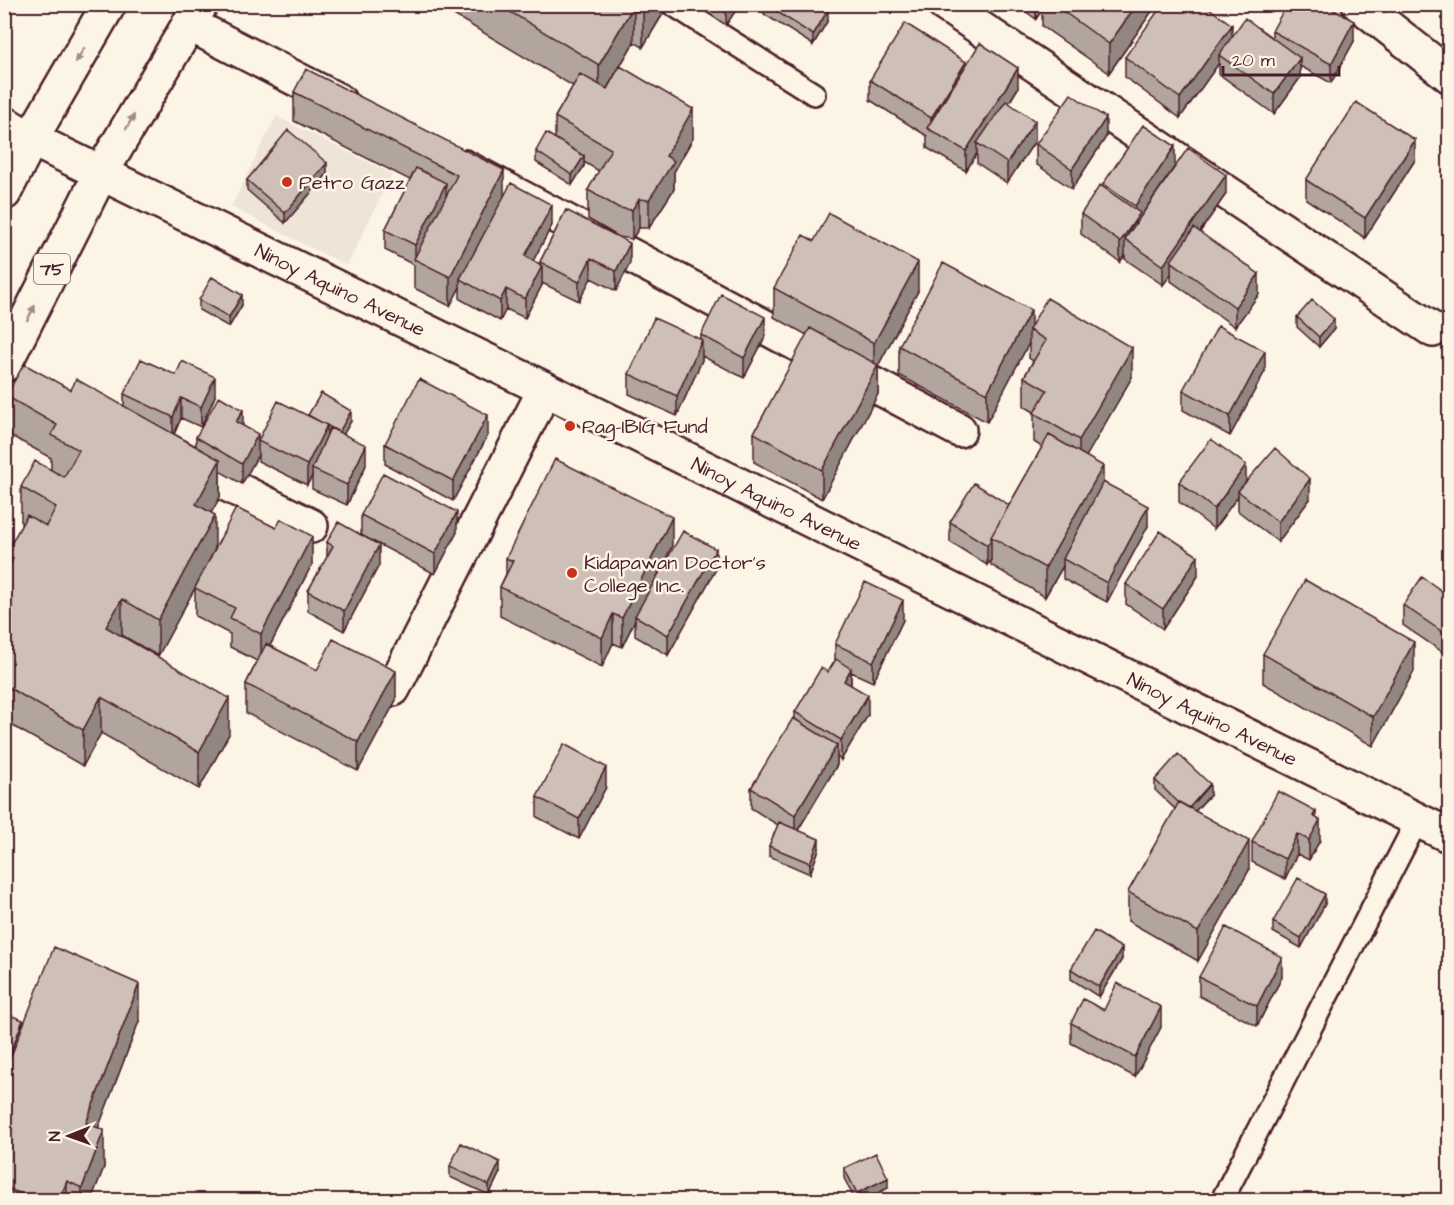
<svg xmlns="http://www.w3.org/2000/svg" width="1454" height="1205" viewBox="0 0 1454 1205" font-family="'Architects Daughter',sans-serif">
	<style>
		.built { fill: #eee5d7 }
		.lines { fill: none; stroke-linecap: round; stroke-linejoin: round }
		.service-casing { stroke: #4a1f2b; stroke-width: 26 }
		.minor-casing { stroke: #4a1f2b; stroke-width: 38 }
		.secondary-casing { stroke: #4a1f2b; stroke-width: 38 }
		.primary-casing { stroke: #4a1f2b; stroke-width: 38 }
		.trunk-casing { stroke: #4a1f2b; stroke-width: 38 }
		.service { stroke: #fcf5e5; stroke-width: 21 }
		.minor { stroke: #fcf5e5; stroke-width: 33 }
		.secondary { stroke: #fcf5e5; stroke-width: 33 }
		.primary { stroke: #fcf5e5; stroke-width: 33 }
		.trunk { stroke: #fcf5e5; stroke-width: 33 }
		.wall { fill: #b2a59d; stroke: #4a1f2b; stroke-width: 1.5 }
		.shaded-wall { fill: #918680; stroke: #4a1f2b; stroke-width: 1.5 }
		.building { fill: #cfc0b7; stroke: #4a1f2b; stroke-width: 1.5 }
		.oneway { fill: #a38a88 }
		.poi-dot { fill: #c8321e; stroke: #fcf5e5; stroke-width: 2 }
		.labels { text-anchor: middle; stroke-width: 5; stroke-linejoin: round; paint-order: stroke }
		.shield { fill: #fcf5e5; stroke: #7f5f63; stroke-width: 1.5 }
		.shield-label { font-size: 18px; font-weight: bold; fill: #4a1f2b }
		.poi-label { font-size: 20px; fill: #4a1f2b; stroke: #fcf5e5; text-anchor: start }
		.street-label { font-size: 20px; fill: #4a1f2b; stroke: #fcf5e5 }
	</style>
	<rect width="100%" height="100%" fill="#fcf5e5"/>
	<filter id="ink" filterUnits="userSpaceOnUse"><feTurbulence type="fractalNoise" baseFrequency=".0167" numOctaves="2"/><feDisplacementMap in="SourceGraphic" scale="12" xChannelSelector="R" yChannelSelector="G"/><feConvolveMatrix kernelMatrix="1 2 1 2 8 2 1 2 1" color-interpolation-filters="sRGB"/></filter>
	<g filter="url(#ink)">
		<path class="built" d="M276,116L392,174L347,266L231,207Z"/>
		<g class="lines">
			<defs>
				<path id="service" d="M672,4L814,94
					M1222,1200L1417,821"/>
				<path id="minor" d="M944,4L1433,330
					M1359,4L1450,76
					M189,24L339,101
					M464,167L959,430
					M180,461L311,526
					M393,689L545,389"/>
				<path id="secondary" d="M4,123L31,139"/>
				<g id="primary">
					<path id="s1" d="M31,139L545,389L1450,836"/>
				</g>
				<path id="trunk" d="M4,193L31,139L109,4
					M4,365L101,173L201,4"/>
			</defs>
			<use href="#service" class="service-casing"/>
			<use href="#minor" class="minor-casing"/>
			<use href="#secondary" class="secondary-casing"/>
			<use href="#primary" class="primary-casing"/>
			<use href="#trunk" class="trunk-casing"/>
			<use href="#service" class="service"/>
			<use href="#minor" class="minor"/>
			<use href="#secondary" class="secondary"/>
			<use href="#primary" class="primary"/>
			<use href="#trunk" class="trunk"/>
		</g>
		<path class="wall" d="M446,4H667V7L643,47L634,42L607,89L693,138L674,172V189L649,228H639L632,239L619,237L588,219V190L599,171L584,162V166L572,185L536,162V151L555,139V117L573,86L447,11Z
			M696,4H740L726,25Z
			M764,4L828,20L813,45L764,14Z
			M878,4H897L892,13Z
			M1015,4H1157L1109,73L1042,26V10L1036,19Z
			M1272,31L1354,41L1331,83L1300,66V78L1274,114L1219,74V63L1180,118L1125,77V57L1232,37L1272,38Z
			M966,66L1018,88L1009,103L1035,141L1007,183L977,163V153L966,171L927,148V136L870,100V80Z
			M294,92L504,195L552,225L533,261L540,264V262L566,210L630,263L616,291L591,278L579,301L542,283V285L525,318L506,309L500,321L460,299V287L450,306L414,288V265L385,250V230L410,180L294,121Z
			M1106,137L1072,189L1036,164V144Z
			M1415,160L1365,238L1306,199V180Z
			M1175,166L1147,206L1226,194L1200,232L1259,294L1235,327L1171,281V274L1163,285L1125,259V255L1120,262L1081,234V214L1103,187V184Z
			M327,174L285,223L247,190V180Z
			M814,241L918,291L878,366V394L822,499L754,462V433L807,335L774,317V288Z
			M199,300L242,305L229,327L199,310Z
			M1297,317L1334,329L1319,347L1297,327Z
			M1031,326L1132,377L1086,456L1103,483L1148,526L1107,602L1063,579V566L1045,597L991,565V560L987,565L950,542V522L1009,505L1042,447L1034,442V412L1024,406V377L1033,361L1029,358V343L987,422L899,375V346Z
			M701,335L765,337L744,378L702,356V360L677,416L629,394V374L701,340Z
			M1265,371L1230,436L1183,410V390Z
			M176,375L215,396L201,427L181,418L174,434L196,446V437L243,426L258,440L308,416V415L351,421L343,435L366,465L347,505L312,489V476L307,485L258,461V455L242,484L220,471V497L211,512L215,549L312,564L270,646L317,670L396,700L358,771L246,713V684L257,661L230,647V634L195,616V588L158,656L122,635V636L229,734L199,789L101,733L83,766L4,721V541L11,544L22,524H21V487L51,470V458L6,433V396L71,390L124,406V394Z
			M488,435L453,501L385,464V444Z
			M1179,482L1310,499L1278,542L1238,511V496L1214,529L1179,502Z
			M361,515L457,532L435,574L361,535Z
			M327,542L379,565L344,631L308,611V591L327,557Z
			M672,546L651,588L716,569L668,655L635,636V620L622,647L613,643L602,667L500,616V587L506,574V558Z
			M1198,576L1163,629L1126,604V584Z
			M1449,596L1447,655L1403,625V605Z
			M903,620L873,682L851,672V685L868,715L841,760L837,757V765L798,830L819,849L810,874L769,856V846L778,825L751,808V788L795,719V712L828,672L835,662V644Z
			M1263,654L1414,671L1373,746L1263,683Z
			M1155,780L1210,795L1195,811L1249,870L1198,961L1128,921V892L1175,809L1155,790Z
			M606,787L579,839L537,817V797Z
			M1316,818L1320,840L1309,860L1297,854L1285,879L1252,862V842Z
			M1325,904L1301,948L1273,932V922Z
			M1122,959L1099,997L1071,979V969Z
			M1199,977H1282L1257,1026L1199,996Z
			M1104,1010L1161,1027L1135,1077L1071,1043V1023Z
			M4,1013L23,1025L139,1021L98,1128L104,1167L91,1200H4Z
			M450,1166L500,1172L489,1195L450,1177Z
			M844,1168L888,1188L863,1200H855L844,1178Z"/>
		<path class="shaded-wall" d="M647,4H667V7L643,47V11Z
			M727,4H740L726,25V5Z
			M892,4H897L892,13Z
			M1036,4H1042V10L1036,19Z
			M1137,4H1157L1109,73V44Z
			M1384,4H1411L1384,12Z
			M634,5V42L599,102V65Z
			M828,10V20L813,45V35Z
			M1354,21V41L1331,83V64Z
			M1232,25V45L1219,55V63L1180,118V98Z
			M1300,58V78L1274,114V94Z
			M966,62V81L931,130V118Z
			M1018,68V88L982,146L977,143V153L966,171V151Z
			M693,109V138L674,172V189L649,228V200L666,156Z
			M1106,118V137L1072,189V169Z
			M1035,121V141L1007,183V163Z
			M1415,140V160L1365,238V218Z
			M1175,146V166L1125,239V255L1120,262V242L1135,221V206Z
			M584,156V166L572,185V175Z
			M327,163V174L285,223V213Z
			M504,170V199L460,279V287L450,306V277Z
			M1226,175V194L1177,265L1171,261V274L1163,285V266Z
			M446,183V203L415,259V245Z
			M639,199V228L632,239V210Z
			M552,205V225L525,276V256Z
			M630,243V263L616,291V271Z
			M591,258V278L579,301V282Z
			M918,262V291L878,366V394L822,499V470L874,372V343Z
			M542,266V285L525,318V299Z
			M1259,274V294L1235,327V307Z
			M506,289V309L500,321V301Z
			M242,295V305L229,327V317Z
			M1031,310V331L1029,330V343L987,422V393Z
			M765,317V337L744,378V358Z
			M1334,319V329L1319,347V337Z
			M702,340V360L677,416V396Z
			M1132,348V377L1079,469V440Z
			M1265,351V371L1230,436V416Z
			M215,377V396L201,427V407Z
			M181,398V418L173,437V417Z
			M243,410V430L236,422Z
			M351,411V421L339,442V432Z
			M488,415V435L453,501V481Z
			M327,425V445L312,469V476L307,485V465Z
			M258,434V455L242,484V464Z
			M366,445V465L347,505V485Z
			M220,460V497L196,540V504Z
			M1246,465V485L1238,491V496L1214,529V509Z
			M1103,466V495L1063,559V566L1045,597V568Z
			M1310,479V499L1278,542V522Z
			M1148,506V526L1107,602V583Z
			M457,512V532L435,574V554Z
			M215,515V551L158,656V620Z
			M672,517V546L637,617L635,616V620L622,647V618Z
			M312,536V564L261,663V634Z
			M991,540V560L987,565V545Z
			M379,545V565L344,631V611Z
			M716,549V569L668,655V635Z
			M1198,556V576L1163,629V609Z
			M122,599V635L106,664V627Z
			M903,600V620L873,682V662Z
			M613,614V643L602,667V638Z
			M1449,631V651L1447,655V635Z
			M1414,642V671L1373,746V717Z
			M851,669V688L844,681Z
			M396,671V700L358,771V742Z
			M868,695V715L841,760V740Z
			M101,697V733L83,766V730Z
			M229,698V734L199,789V752Z
			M837,745V765L795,835V815Z
			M606,767V787L579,839V819Z
			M1210,784V795L1187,820V810Z
			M1316,811V827L1320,820V840L1309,860V840L1313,816Z
			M1297,834V854L1285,879V859Z
			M819,839V849L810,874V863Z
			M1249,841V870L1198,961V932Z
			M1325,894V904L1301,948V938Z
			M1122,948V959L1099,997V987Z
			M1282,957V977L1257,1026V1006Z
			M139,984V1021L86,1160V1123Z
			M1161,1007V1027L1135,1077V1057Z
			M23,1020V1049L4,1099V1070Z
			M104,1130V1167L91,1200H82V1188Z
			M500,1162V1172L489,1195V1185Z
			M888,1178V1188L863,1200H857V1193Z
			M67,1181V1200H59Z"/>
		<path class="building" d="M497,4H647L643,11L634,5L599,65Z
			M765,4H819L828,10L813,35Z
			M1053,4H1137L1109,44Z
			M1163,4H1203L1232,25L1180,98L1125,57Z
			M1287,4H1323L1354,21L1331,64L1272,31Z
			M1245,18L1300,58L1274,94L1219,55Z
			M905,23L966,62L931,118L870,80Z
			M980,43L1018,68L966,151L927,128Z
			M620,66L693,109L666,156L674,161L649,200L639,199L632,210L619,208L588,190L611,149L555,117L580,74L607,89Z
			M306,69L504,170L450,277L414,259L457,175L294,92Z
			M1071,94L1106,118L1072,169L1036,144Z
			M1006,101L1035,121L1007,163L977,143Z
			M1356,102L1415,140L1365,218L1306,180Z
			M1143,125L1175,146L1135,206L1103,184Z
			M288,130L327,163L285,213L247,180Z
			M546,133L584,156L572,175L536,151Z
			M1188,148L1226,175L1163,266L1125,239Z
			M416,168L446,183L415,245L385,230Z
			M511,183L552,205L525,256L542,266L525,299L506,289L500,301L460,279Z
			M1100,185L1140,213L1120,242L1081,214Z
			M566,210L630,243L616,271L591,258L579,282L540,262Z
			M829,213L918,262L874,343L774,288L803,235L814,241Z
			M1194,228L1259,274L1235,307L1171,261Z
			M943,263L1031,310L987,393L899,346Z
			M212,277L242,295L229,317L199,300Z
			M721,294L765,317L744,358L701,335Z
			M1047,298L1132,348L1079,440L1034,413L1047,390L1024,377L1046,340L1029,330Z
			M1312,300L1334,319L1319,337L1297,317Z
			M654,318L702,340L677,396L629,374Z
			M1218,326L1265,351L1230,416L1183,390Z
			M810,328L878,365L822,470L754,433Z
			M141,359L176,375L182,361L215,377L201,407L181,398L173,417L124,394Z
			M24,364L71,390L76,379L220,460L196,504L215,515L158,620L122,599L106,627L229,698L199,752L101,697L83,730L4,685V574L13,559L4,554V541L11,544L27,515L46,526L56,507L21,487L35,461L64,477L79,450L51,435L57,425L6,396Z
			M419,379L488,415L453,481L385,444Z
			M321,393L351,411L339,432L308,415Z
			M219,396L243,410L236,422L258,434L242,464L196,437Z
			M278,401L327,425L307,465L258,441Z
			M330,428L366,445L347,485L312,469Z
			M1049,435L1103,466L1045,568L991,537Z
			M1211,439L1246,465L1214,509L1179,482Z
			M1275,448L1310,479L1278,522L1238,491Z
			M555,459L672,517L622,618L613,614L602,638L500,587L513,561L506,558Z
			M383,473L457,512L435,554L361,515Z
			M1103,482L1148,506L1107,583L1063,559Z
			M974,483L1009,505L991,537V540L987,545L950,522Z
			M236,508L276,528L281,519L312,536L261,634L230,618L235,608L195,588Z
			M338,522L379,545L344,611L308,591L333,546L327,542Z
			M683,531L716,549L668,635L635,616Z
			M1160,531L1198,556L1163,609L1126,584Z
			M1422,577L1449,596V631L1447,635L1403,605Z
			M1305,580L1414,642L1373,717L1263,654Z
			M865,582L903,600L873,662L835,644Z
			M333,639L396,671L358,742L246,684L266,644L317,670Z
			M836,659L851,669L844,681L868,695L841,740L795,712L821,668L828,672Z
			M793,718L837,745L795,815L751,788Z
			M564,744L606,767L579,819L537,797Z
			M1178,754L1210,784L1189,808L1178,802L1155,780Z
			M1278,791L1316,811L1313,816L1320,820L1309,840L1297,834L1285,859L1252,842Z
			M1179,802L1249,841L1198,932L1128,892Z
			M779,822L819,839L810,863L769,846Z
			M1298,878L1325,894L1301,938L1273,922Z
			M1226,927L1282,957L1257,1006L1199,977Z
			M1094,931L1122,948L1099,987L1071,969Z
			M54,947L139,984L86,1123L104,1130L82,1188L67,1181L59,1200H37L4,1187V1074Z
			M1117,983L1161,1007L1135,1057L1071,1023L1083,999L1104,1010Z
			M4,1013L23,1020L4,1070Z
			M461,1143L500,1162L489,1185L450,1166Z
			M876,1153L888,1178L857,1193L844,1168Z"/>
		<defs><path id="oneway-solid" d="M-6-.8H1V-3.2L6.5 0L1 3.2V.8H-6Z" transform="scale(1.5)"/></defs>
		<g class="oneway">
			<use href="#oneway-solid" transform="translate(80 55) rotate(121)"/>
			<use href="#oneway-solid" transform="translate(130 122) rotate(-60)"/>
			<use href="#oneway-solid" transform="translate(31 313) rotate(-63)"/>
		</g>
	</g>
	<g class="poi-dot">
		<circle cx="287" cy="182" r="6"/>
		<circle cx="570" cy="426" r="6"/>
		<circle cx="572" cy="573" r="6"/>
	</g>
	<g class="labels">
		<rect class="shield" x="34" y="254" width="36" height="30" rx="4.5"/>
		<g class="shield-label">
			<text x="52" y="275">75</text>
		</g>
		<g class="poi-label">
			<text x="299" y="189">Petro Gazz</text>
			<text x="582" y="433">Pag-IBIG Fund</text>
			<text x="584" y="569">Kidapawan Doctor's<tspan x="584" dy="23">College Inc.</tspan></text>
		</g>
		<g class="street-label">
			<text dy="7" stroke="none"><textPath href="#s1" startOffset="344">Ninoy Aquino Avenue</textPath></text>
			<text dy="7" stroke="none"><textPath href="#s1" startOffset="830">Ninoy Aquino Avenue</textPath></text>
			<text dy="7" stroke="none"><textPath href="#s1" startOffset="1316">Ninoy Aquino Avenue</textPath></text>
		</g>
	</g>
	<rect width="1454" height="1205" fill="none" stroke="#fcf5e5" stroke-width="24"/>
	<rect x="12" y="12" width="1430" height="1181" fill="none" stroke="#4a1f2b" stroke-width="2" filter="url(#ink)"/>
	<g transform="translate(69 1136) rotate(269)" stroke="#fcf5e5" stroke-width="4.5" paint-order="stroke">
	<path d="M0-4.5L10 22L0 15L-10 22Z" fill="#4a1f2b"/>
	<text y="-9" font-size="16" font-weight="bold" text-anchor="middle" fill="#4a1f2b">N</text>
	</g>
	<path d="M1223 66v9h116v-9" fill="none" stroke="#4a1f2b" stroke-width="3"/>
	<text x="1232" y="66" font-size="18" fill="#4a1f2b" stroke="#fcf5e5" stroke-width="4.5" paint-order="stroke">20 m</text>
</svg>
